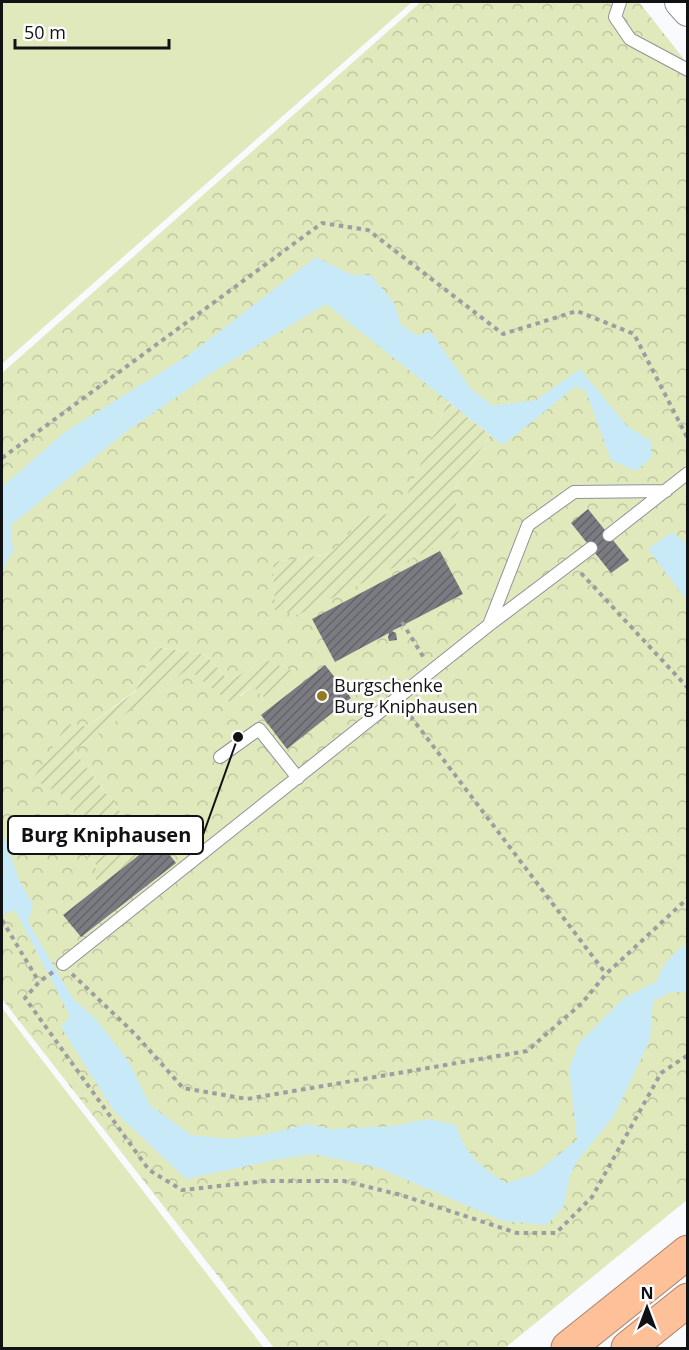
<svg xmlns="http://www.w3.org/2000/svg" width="689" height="1350" viewBox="0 0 689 1350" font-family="'Open Sans',sans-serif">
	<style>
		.grass { fill: #e0e9bc }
		.forest { fill: url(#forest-crowns); fill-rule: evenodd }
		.garden { fill: url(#garden-furrows) }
		.water { fill: #c8e9f8 }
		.building { fill: url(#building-hatch) }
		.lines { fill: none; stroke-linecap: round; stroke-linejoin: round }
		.service-casing { stroke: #8f9299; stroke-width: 14 }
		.tertiary-casing { stroke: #8f9299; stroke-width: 32 }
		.motorway-casing { stroke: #ab836a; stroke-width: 35 }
		.path { stroke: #9d9ea1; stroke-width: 4; stroke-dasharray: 4.5 4.5; stroke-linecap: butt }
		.service { stroke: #fff; stroke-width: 12 }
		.tertiary { stroke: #fff; stroke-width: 30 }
		.motorway { stroke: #fec099; stroke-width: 33 }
		.poi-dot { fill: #937a21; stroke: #fff; stroke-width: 2 }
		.labels { text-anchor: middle; stroke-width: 5; stroke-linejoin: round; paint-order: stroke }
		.poi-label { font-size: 18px; fill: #111214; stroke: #fff; text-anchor: start }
		.leader { fill: none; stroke: #111214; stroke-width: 2 }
		.callout-dot { fill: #111214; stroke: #fff; stroke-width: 2 }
		.callout { fill: #fff; stroke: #111214; stroke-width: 2 }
		.callout-label { font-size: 20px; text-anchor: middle; font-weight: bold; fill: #111214 }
	</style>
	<defs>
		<pattern id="forest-crowns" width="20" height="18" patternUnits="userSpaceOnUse" patternTransform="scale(1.5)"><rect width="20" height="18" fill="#e0e9bc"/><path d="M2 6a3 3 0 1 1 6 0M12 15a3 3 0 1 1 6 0" fill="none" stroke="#bfc7a1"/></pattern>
		<pattern id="garden-furrows" width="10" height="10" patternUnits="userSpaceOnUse" patternTransform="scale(1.5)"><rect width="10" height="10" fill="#e0e9bc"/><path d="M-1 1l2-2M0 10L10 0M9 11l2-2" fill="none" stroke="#bfc7a1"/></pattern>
		<pattern id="building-hatch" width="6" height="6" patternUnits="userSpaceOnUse" patternTransform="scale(1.5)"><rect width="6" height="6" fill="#7b7b82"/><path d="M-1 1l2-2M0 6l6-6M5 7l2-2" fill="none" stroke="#636369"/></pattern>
	</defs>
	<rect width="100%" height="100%" fill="#f9fafd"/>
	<path class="grass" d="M2,2H412L2,364Z
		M2,1008L264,1348H2Z"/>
	<path class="forest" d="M421,2H639L687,63V1200L505,1348H274L2,999V373ZM448,402L490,435L454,490L276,610L273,562L330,554L366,516L399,514ZM156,647L206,655L229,681L265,660L252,686L241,696L188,668L74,751L135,831L96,887V861L69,847L76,802L67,724L88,726L135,691Z"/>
	<path class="garden" d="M448,402L490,435L454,490L459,535L298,615L275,610L273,562L330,554L366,516L399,513Z
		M156,647L206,655L229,681L265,660L299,673L266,699L252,686L231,703L188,669L74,751L135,831L158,840L96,888V861L69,847L75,802L33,779L67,724L88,726L135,692Z"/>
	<path class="water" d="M316,257L352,275H371L394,303L401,325L417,335L431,332L471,389L493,406L536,400L580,369L627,426L651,441V458L636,471L611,460L586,391L576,386L503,445L326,304L210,374L127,431L11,525L13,551L2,572V487L65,432L189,355Z
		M672,532L687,544V601L648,549Z
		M2,830L19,880L33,905L28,922L73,999L96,1019L129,1062L150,1105L191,1135L229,1139L264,1135L308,1124L331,1129L393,1126L428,1119L456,1125C466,1156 480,1166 506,1183L533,1175L577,1140L569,1069L579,1043L624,998L657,981C661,965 673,953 687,944V992H671L653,1001L650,1040L614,1116L578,1160L570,1175L563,1208L546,1225L503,1221L379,1168L314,1154L275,1160L186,1179L114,1111L61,1027L70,1016L15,910L5,914L2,909Z"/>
	<path class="building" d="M588,509L629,560L611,573L571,523Z
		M440,551L463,594L392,631L396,633L397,640L389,641L388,637L389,633L335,662L312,619Z
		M325,665L351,698L287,749L261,715Z
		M158,840L176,863L81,937L63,915Z"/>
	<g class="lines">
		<defs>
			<path id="service" d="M620,2L615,17L630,39L688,70
				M609,535L688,473
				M489,625L528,525L574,492L666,491
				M220,757L259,729L298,778
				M63,964L489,625L591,548"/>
			<path id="tertiary" d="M680,2L688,11"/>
			<path id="motorway" d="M568,1348L688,1252
				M628,1348L688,1300"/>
		</defs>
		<use href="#service" class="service-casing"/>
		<use href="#tertiary" class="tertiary-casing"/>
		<use href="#motorway" class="motorway-casing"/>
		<path class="path" d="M2,458L322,223L368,230L503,334L577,311L634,334L688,439
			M581,573L688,688
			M402,622L424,658
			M405,709L606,974
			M2,920L39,982
			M53,972L39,982L25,998L149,1170L182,1190L267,1181H344L401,1195L517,1233H556L592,1197L661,1073L688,1055
			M72,974L135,1034L183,1088L247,1099L527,1051L582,1003L606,974L688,898"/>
		<use href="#service" class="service"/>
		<use href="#tertiary" class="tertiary"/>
		<use href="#motorway" class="motorway"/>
	</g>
	<circle class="poi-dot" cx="322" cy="696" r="6"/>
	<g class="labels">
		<g class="poi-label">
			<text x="334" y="692">Burgschenke<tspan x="334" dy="21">Burg Kniphausen</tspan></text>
		</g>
	</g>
	<path class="leader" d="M238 737L203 835"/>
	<circle class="callout-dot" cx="238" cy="737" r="6"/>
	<rect class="callout" x="8" y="816" width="195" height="38" rx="6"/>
	<g class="callout-label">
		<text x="106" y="842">Burg Kniphausen</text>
	</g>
	<rect width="689" height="1350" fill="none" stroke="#111214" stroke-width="6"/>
	<g transform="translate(647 1308)" stroke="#ffffff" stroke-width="4.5" paint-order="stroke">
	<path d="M0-4.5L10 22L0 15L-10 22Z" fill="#111214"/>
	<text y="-9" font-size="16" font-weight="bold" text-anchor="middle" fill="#111214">N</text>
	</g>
	<path d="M15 39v9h154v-9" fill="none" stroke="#111214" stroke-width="3"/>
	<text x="24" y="39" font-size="18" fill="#111214" stroke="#ffffff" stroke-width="4.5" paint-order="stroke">50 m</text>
</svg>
